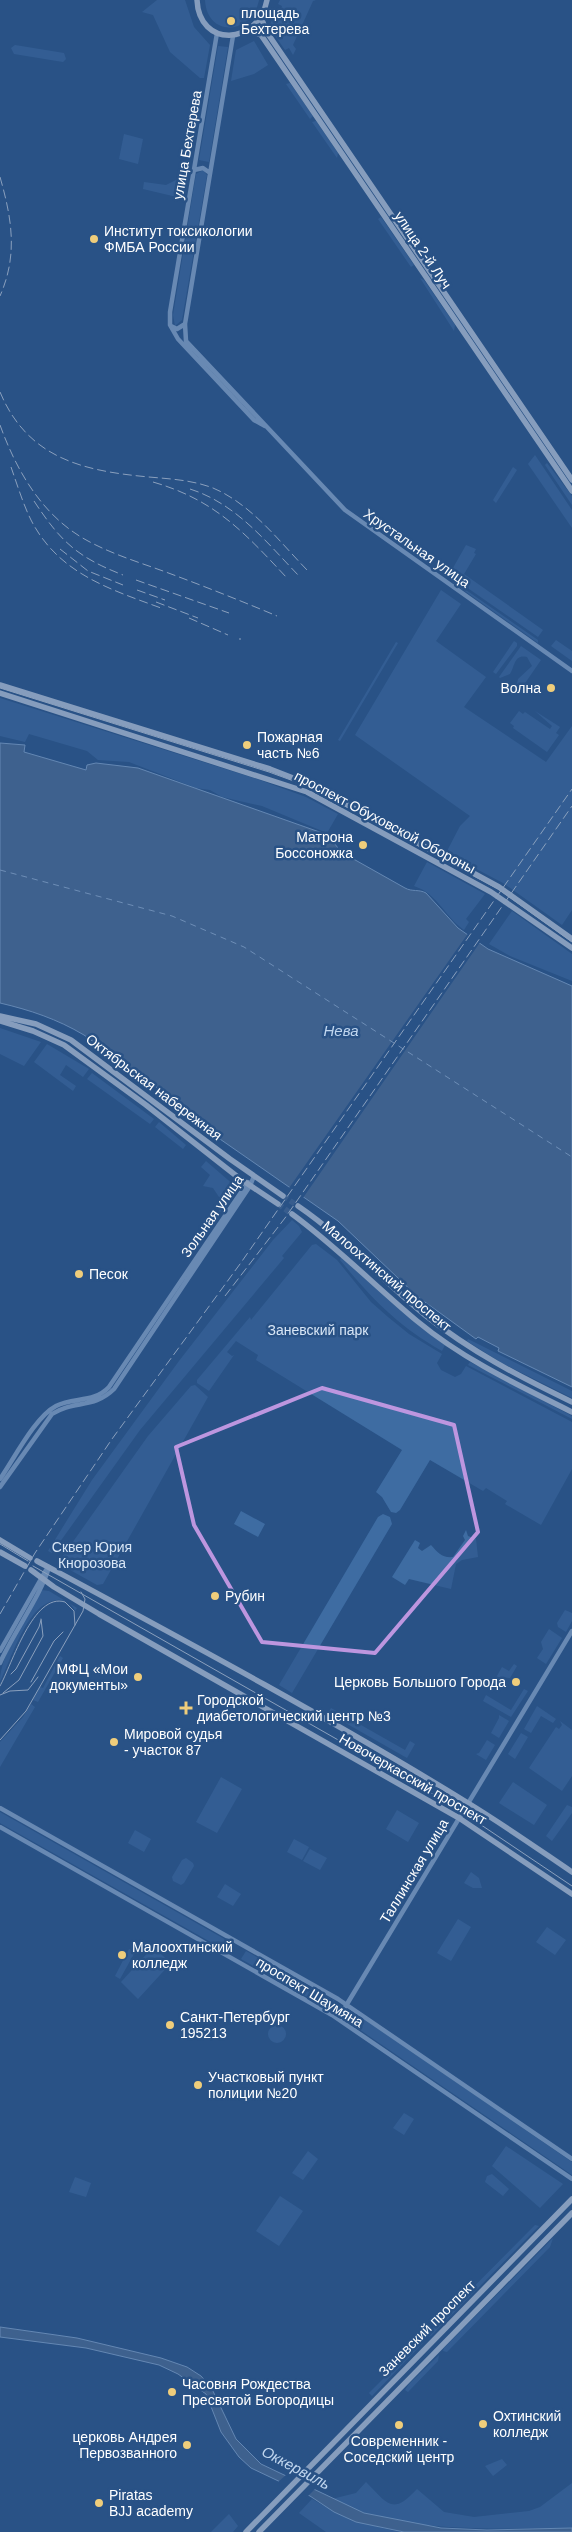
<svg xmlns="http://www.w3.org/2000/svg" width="572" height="2532" viewBox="0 0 572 2532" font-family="Arial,sans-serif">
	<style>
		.green { fill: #3e6ca2 }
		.water { fill: #577498; stroke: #a9c7e8 }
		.pier { fill: #295286 }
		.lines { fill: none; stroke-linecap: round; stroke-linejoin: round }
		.ferry { stroke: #c0d6ef; stroke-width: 1; stroke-dasharray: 6 5; stroke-linecap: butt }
		.major-tunnel { stroke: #496c98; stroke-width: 5.5; stroke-dasharray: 5.5 3; stroke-linecap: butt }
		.minor { stroke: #b4cce8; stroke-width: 4.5 }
		.major { stroke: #f6f9fe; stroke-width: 5.5 }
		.tram { stroke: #fff; stroke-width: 1 }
		.rail { stroke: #fff; stroke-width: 1; stroke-dasharray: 9 4; stroke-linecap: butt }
		.marked { fill: none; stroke: #bd96df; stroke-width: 4; stroke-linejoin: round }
		.poi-dot { fill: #efcd7b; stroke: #295286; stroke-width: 2 }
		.labels { text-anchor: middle; stroke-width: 5; stroke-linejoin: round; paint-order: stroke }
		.poi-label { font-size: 14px; fill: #fff; stroke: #295286; text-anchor: start }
		.street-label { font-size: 14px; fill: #fff; stroke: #295286 }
		.park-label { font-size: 14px; fill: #d8e6f6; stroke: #295286 }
		.water-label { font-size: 15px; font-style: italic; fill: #c0d6ef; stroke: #295286 }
	</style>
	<rect width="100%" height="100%" fill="#295286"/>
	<path class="green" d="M157,0H185L194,27L210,45L204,78H200L170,52L153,15L142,12Z
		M205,0H259C252,35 207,38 205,0Z
		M280,0H316L313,1L293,45L296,49L293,55L289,48L285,50L269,27L275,13L279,14L282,6L278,4Z
		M254,41L268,65L254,74L231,81L236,50Z
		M15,45L64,53L66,59L63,62L14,54L11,48Z
		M218,46L228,47L209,162L199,160Z
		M290,83L313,116L310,119L286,84Z
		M316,121L338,153L337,158L312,122Z
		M124,134L143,139L138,164L119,159Z
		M203,170L207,175L182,320L175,326L173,315L196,174Z
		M182,177L184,180L181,198L143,189L144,182L166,185Z
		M381,217L414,265L411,267L378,219Z
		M420,278L424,280L455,325L454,331Z
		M535,455L572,510V528L528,464Z
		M547,463L572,496V505L545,465Z
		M513,467L517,470L496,503L493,500Z
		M466,545L476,549L474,553L476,554L464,574L543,630L538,637L449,575Z
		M453,581L538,640V643L452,582Z
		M441,590L461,604L436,641L486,677L464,707L546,762L572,726V910L562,925L503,883L446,853L460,826L470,816L355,735Z
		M556,640L572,651V661L551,646Z
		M514,641L517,643V646L496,674L493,672Z
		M396,642L398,643L340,741L338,740Z
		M521,646L541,660L519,692L516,689L518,679L532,666L527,657C514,654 515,666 510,674L500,678L499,677Z
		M0,698L257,779L306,797L338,814L327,833L262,806L222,797L210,790L196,788L129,762L98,760L87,751L29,734L25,742L0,736Z
		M519,711L523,714L525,712L550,729L552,726L535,711L560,727L556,733L559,735L547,752L513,728L514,726L510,723Z
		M427,862L485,894L466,919L469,922L464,930C444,916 438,894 414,886Z
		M512,911L572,954V981L510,956L489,944Z
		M0,1028L41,1042L24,1066L0,1054Z
		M47,1044L89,1069L83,1077L66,1065L60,1075L76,1086L73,1091L34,1062Z
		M92,1073L154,1119L150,1124L87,1079Z
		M159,1122L186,1145L183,1149L155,1127Z
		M206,1161L235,1186V1190L219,1214V1197L213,1188L203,1186L210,1175L201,1167Z
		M292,1220L299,1226L302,1232L282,1256L284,1258L140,1430L52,1553L48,1551L92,1480L179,1361L273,1240Z
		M316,1244L337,1260L371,1302L388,1317L409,1334L442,1354L437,1363L441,1370L455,1377L461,1374L466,1366L572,1422V1469L541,1525L505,1504L507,1501L486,1488L483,1491L430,1460L400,1510L396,1513L391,1512L382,1497L376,1492L402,1450L256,1360L258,1355L236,1341L227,1352L232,1356L234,1355L209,1391L197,1383V1380L250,1317L251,1320L312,1245Z
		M341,1257L445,1345L442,1351C398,1326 372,1299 340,1260Z
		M468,1339L572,1391V1398L502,1363L467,1341Z
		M470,1362L572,1416V1419L468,1365Z
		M195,1385L208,1397L103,1584L97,1585L63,1566L60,1560L148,1436L191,1386Z
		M241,1511L265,1524L258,1537L234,1524Z
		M383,1514L390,1517L392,1524L292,1693L279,1685L378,1517Z
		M466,1530L468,1536L476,1539L478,1557L462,1560L456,1564L451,1589L409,1579L405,1585L392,1577L415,1540L420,1543L418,1548L422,1551L431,1545C438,1553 442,1558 453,1557L465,1540L463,1536Z
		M41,1590L49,1591L77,1608L75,1611C72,1604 65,1599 57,1600C27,1603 12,1658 0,1682C0,1654 28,1615 41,1590Z
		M565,1610L572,1613V1621L566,1632L558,1627L557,1623Z
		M549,1629L562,1638L546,1664L537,1658L543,1649L541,1642Z
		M60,1656L63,1658L38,1702L33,1700L40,1687L43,1688Z
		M514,1664L517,1666L510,1678L498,1677L489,1690L502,1667L509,1671Z
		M524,1689L528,1691L511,1717L483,1701L486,1695L511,1710Z
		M31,1704L35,1707L0,1767V1742L23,1717Z
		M537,1706L556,1719L553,1723L541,1716L531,1733L524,1729Z
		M331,1708L405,1750L410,1741L415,1744L407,1758L328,1713Z
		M499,1715L509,1721L499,1738L491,1733L499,1718Z
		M560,1721L572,1730V1776L562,1791L529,1768L556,1727L559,1729L562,1725Z
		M521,1733L528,1737L515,1759L508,1754Z
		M487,1740L495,1745L486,1760L476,1754L479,1753Z
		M221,1777L242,1789L217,1833L196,1822Z
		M513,1782L547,1805L534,1825L499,1803Z
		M567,1805L572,1807V1813L552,1841L546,1836Z
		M397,1810L419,1823L408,1842L386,1829Z
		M0,1812L228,1941L223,1949L0,1823Z
		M135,1830L151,1839L144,1852L128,1843Z
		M294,1839L309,1847L302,1860L287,1852Z
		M310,1849L327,1858L320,1870L303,1861Z
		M186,1858L193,1863L194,1866L184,1883L181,1885L173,1881L172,1877L182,1860Z
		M471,1872L479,1878L482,1888H473L464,1883Z
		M225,1884L241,1894L233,1906L217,1897Z
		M458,1919L471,1927L451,1961L437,1953Z
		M547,1927L566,1940L555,1955L536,1942Z
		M153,1947L171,1963L138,1999L121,1982Z
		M129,1949L135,1952L120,1979L115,1976Z
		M246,1951L335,2001L330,2010L241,1959Z
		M357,2014L572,2162V2175L350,2023Z
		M268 2034a9 9 0 1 1 18 0a9 9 0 1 1-18 0Z
		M404,2113L414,2119L404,2135L393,2128Z
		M506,2146L563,2184L540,2208L492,2166Z
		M308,2151L318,2159L303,2180L292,2173Z
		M492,2174L509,2189L503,2196L485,2182L487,2176Z
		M75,2177L91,2183L86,2197L69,2192Z
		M280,2196L303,2211L279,2246L256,2231Z
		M535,2225L539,2226L431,2336L428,2337V2333Z
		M553,2238L550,2247L447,2352L443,2351L444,2348Z
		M425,2341L372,2396L369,2393L416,2346Z
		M439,2355L438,2361L408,2392L405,2390L409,2384Z
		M502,2459L507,2465L493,2476L485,2466Z
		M366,2482C388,2504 392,2516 417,2489L444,2512L474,2517L529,2511L540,2507L572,2483V2528C507,2528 442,2532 378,2517C362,2513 347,2506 332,2499L356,2493Z
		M312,2499C340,2516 372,2528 404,2532H326L299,2513Z
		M229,2514L238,2526L233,2532H211Z"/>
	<path class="water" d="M0,743L25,745L24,752L86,770L87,765L96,763L138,768L328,835L341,852L405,888C412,892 419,889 426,893L458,928L488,949L572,986V1387L498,1351L499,1348L478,1337L476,1339L418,1297L338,1221L217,1137L199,1118L84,1035C57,1019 30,1010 0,1003Z
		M0,2327L77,2338L161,2358L187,2367L201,2376L211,2387L236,2439L261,2464L364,2513L441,2528L487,2530L572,2528V2532H404L356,2522L334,2512L310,2496L251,2468L239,2457L221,2432L206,2394L178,2374L159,2365L86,2348L0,2337Z"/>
	<path class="pier" d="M469,932L481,941L303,1198L289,1188Z
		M287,2474L316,2488L307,2497L277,2483Z"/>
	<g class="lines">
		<path class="ferry" d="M0,870L172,916L244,947L572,1157"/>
		<path class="major-tunnel" d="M283,1196L298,1206
			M278,1204L292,1214"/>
		<path class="minor" d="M217,33L170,312V325L178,339L254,420L265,426
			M233,36L185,324L186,341L345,510L572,671
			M194,170L203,168L210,173
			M171,326L177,329L185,324
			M0,1479C14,1459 35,1417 56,1406C74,1397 94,1403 109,1387L248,1182
			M0,1487L52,1414C73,1400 94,1409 114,1389L250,1186L254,1176
			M0,1651L46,1570
			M0,1663C13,1633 41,1596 49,1567
			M0,1808L338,1999L572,2159
			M0,1827L332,2015L572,2179
			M338,2019L572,1631"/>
		<path class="major" d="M197,0C199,48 258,46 267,0
			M261,17L266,31L572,480
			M249,30L261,35L572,491
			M0,685L270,769L311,785L499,887L572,939
			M0,693L307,792L491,892L572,948
			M0,1016L36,1024L71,1040L230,1159L283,1196
			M0,1021L33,1031L64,1045L146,1105L239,1178L278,1204
			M298,1206C345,1238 381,1280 425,1315C472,1352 518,1376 572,1402
			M292,1214C337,1247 375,1286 417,1321C464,1360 518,1385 572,1412
			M0,1540L30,1558
			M0,1552L25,1566
			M37,1561C182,1639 328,1717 468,1803C504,1825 538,1849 572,1872
			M31,1570L54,1587L99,1614L459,1818L572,1894
			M246,2532L572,2199
			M259,2532L572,2213"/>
		<path class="tram" d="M0,688L269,772L310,787L498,889L572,942
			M0,1544L28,1561
			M33,1566L447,1802L572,1886
			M11,1674L16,1669L39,1627L41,1620
			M31,1682L54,1641L63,1632
			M0,1686C12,1665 33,1592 65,1602L74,1611L75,1625
			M3,1693L19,1680L43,1636L41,1619
			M0,1695L10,1691L28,1690L38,1677
			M0,1740L26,1711L83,1611L85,1599L81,1592"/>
		<path class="rail" d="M0,177C12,219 18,255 0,296
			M0,392C28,459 84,471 149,477C171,479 192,480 213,488C251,504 279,541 307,570
			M0,425C17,472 43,517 88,541C112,554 138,562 163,571C201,585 239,600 277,616
			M11,467C17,484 23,504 31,520C58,573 109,589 161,608
			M153,482C215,500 244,532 287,578
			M190,489C237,504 267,543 300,577
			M34,501C61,542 77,557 123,575
			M60,549L88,571L123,585
			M136,580L229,613
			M137,590L165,600
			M156,602L198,618
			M189,618L228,635
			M239,639H241
			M225,1296L285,1218L572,806
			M0,1614L35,1553L112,1439L240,1264L572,789"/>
	</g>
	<path d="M0 0H572V2532H0ZM322,1388L454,1425L478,1532L375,1653L262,1642L194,1525L176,1447Z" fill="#295286" fill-opacity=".55" fill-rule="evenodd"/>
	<path class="marked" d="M322,1388L454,1425L478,1532L375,1653L262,1642L194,1525L176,1447Z"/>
	<g class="poi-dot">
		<circle cx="231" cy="21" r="5"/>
		<circle cx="94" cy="239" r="5"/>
		<circle cx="551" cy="688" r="5"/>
		<circle cx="247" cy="745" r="5"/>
		<circle cx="363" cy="845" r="5"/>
		<circle cx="79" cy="1274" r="5"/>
		<circle cx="215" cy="1596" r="5"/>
		<circle cx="138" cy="1677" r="5"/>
		<circle cx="516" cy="1682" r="5"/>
		<path d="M183.5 1700.5h5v5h5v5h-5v5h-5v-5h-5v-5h5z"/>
		<circle cx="114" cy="1742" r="5"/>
		<circle cx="122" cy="1955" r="5"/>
		<circle cx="170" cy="2025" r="5"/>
		<circle cx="198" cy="2085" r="5"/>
		<circle cx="172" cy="2392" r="5"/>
		<circle cx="483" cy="2424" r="5"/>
		<circle cx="399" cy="2425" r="5"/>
		<circle cx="187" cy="2445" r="5"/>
		<circle cx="99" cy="2503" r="5"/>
	</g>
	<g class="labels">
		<g class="poi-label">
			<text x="241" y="18">площадь<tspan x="241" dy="16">Бехтерева</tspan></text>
			<text x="104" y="236">Институт токсикологии<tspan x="104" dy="16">ФМБА России</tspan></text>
			<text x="541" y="693" text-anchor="end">Волна</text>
			<text x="257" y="742">Пожарная<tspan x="257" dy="16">часть №6</tspan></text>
			<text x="353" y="842" text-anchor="end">Матрона<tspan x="353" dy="16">Боссоножка</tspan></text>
			<text x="89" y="1279">Песок</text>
			<text x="225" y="1601">Рубин</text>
			<text x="128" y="1674" text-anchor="end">МФЦ «Мои<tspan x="128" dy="16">документы»</tspan></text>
			<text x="506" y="1687" text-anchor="end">Церковь Большого Города</text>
			<text x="197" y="1705">Городской<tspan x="197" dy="16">диабетологический центр №3</tspan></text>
			<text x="124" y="1739">Мировой судья<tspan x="124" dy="16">- участок 87</tspan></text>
			<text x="132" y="1952">Малоохтинский<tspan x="132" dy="16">колледж</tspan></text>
			<text x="180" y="2022">Санкт-Петербург<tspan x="180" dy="16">195213</tspan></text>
			<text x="208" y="2082">Участковый пункт<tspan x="208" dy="16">полиции №20</tspan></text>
			<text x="182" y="2389">Часовня Рождества<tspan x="182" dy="16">Пресвятой Богородицы</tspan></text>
			<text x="493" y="2421">Охтинский<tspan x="493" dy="16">колледж</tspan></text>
			<text x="177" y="2442" text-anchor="end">церковь Андрея<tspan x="177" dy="16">Первозванного</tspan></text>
			<text x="399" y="2446" text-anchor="middle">Современник -<tspan x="399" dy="16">Соседский центр</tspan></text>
			<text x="109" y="2500">Piratas<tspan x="109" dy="16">BJJ academy</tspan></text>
		</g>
		<g class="street-label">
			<text transform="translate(187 145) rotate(-80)" y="5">улица Бехтерева</text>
			<text transform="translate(423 250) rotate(56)" y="5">улица 2-й Луч</text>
			<text transform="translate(417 548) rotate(35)" y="5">Хрустальная улица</text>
			<text transform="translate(385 822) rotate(28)" y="5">проспект Обуховской Обороны</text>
			<text transform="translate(154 1087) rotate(37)" y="5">Октябрьская набережная</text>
			<text transform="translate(212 1216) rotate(-55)" y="5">Зольная улица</text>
			<text transform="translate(387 1276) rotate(40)" y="5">Малоохтинский проспект</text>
			<text transform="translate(413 1779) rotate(30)" y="5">Новочеркасский проспект</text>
			<text transform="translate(414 1871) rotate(-59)" y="5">Таллинская улица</text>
			<text transform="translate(310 1992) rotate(31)" y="5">проспект Шаумяна</text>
			<text transform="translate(427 2328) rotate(-45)" y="5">Заневский проспект</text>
		</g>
		<g class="park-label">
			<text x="318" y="1335">Заневский парк</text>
			<text x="92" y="1552">Сквер Юрия<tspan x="92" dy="16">Кнорозова</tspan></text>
		</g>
		<g class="water-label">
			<text x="341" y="1036">Нева</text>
			<text transform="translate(296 2468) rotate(28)" y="5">Оккервиль</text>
		</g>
	</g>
</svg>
